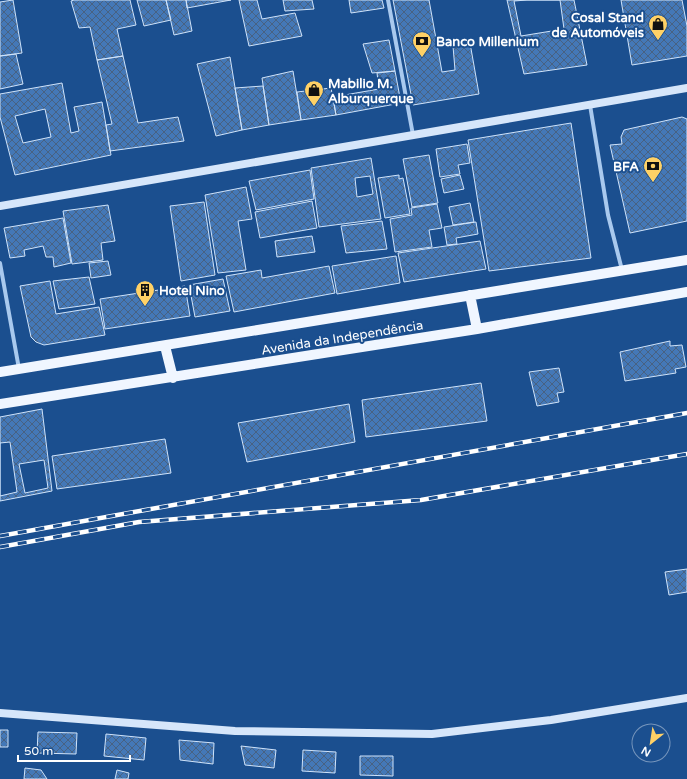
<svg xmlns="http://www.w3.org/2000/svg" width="687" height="779" viewBox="0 0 687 779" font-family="'Varela Round',sans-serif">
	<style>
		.building { fill: url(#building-cross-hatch); stroke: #cfe3fa; fill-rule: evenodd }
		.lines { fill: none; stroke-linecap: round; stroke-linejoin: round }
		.street { stroke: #a9c9ee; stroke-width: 4 }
		.secondary { stroke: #d6e6fa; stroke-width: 8 }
		.primary { stroke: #f0f6ff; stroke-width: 10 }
		.rail-casing { stroke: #fff; stroke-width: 4.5 }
		.rail { stroke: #1b4f8f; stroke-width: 3; stroke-dasharray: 9; stroke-linecap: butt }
		.labels { text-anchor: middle; stroke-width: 4; stroke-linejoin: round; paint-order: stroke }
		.poi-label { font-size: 13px; font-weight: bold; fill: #fff; stroke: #1b4f8f; text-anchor: start }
		.street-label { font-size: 13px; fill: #fff; stroke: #1b4f8f }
	</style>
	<defs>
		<pattern id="building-cross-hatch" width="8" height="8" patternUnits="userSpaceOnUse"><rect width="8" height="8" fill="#4478b7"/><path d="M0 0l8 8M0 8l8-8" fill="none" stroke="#486282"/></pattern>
	</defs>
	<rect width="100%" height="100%" fill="#1b4f8f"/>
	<path class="building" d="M13,0L22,53L0,56V2Z
		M74,0H130L136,25L117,29L123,56L97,60L90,27L79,28L71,1Z
		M137,0H166L171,20L144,26Z
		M166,0H186L192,31L174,35Z
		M186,0H231L187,8Z
		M239,0H257L262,19L295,13L302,36L249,46Z
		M283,0H312L314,9L285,11Z
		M349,0H382L384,8L351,13Z
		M393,0H429L442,72L455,70L453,46L470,43L479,94L413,105Z
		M507,0H574L587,65L524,74Z
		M527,0H560L564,29L521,36L514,1Z
		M621,0H682L687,26V56L632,65Z
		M389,40L395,71L372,73L363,44Z
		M16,54L23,84L0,89V56Z
		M123,56L138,123L178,117L184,141L110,151L106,125L112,124L97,60Z
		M230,57L242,130L216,136L197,64Z
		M293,71L301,120L269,125L262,78Z
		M395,71L401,103L336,115L333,97L379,89L377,73Z
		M62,83L71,133L79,131L74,107L102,102L111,155L15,175L0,117V94ZM45,109L51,137L23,143L15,116Z
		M263,86L269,125L242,130L235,88Z
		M331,88L336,115L301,120L297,92Z
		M682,117L687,119V221L630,233L610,145L622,144L621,137L624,130Z
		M571,123L591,258L489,271L468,140Z
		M467,144L470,163L458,165L460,174L440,177L436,149Z
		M429,155L438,203L412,207L403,159Z
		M371,158L381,219L319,227L311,168Z
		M310,170L314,199L256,210L249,181Z
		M399,175V179L403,178L410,214L385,218L378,178Z
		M460,175L464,189L444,193L441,179Z
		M370,176L373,194L357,197L355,178Z
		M246,187L252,219L238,221L246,270L218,273L205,195Z
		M312,201L317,228L260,238L255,212Z
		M204,202L215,275L181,281L170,206Z
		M470,203L474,222L453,225L449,207Z
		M437,204L442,228L429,230L432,247L395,252L390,219L412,215L411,208Z
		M108,205L115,241L101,243L103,260L72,264L63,211Z
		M63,218L71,263L54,267L53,257H46L43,246L24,250L25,256L10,258L4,228Z
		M382,221L387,249L346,253L341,226Z
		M476,222L478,234L456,238L457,244L447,245L444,227Z
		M312,236L315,252L277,257L275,241Z
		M480,241L486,269L404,282L398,253Z
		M396,256L400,283L337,294L332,266Z
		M108,261L111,275L91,278L89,263Z
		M329,266L335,293L234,312L226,276L261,270L262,278Z
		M89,277L95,304L59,309L53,281Z
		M223,279L230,311L195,317L189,285Z
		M50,281L56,314L99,307L105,335L44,345L36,342L31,337L20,286Z
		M185,286L190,316L105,329L100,299Z
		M670,341V346L682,345L686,367L675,369L676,373L625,381L620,352Z
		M559,368L564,392L557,393L559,402L537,406L529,372Z
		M481,383L487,421L366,437L362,400Z
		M349,404L355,442L247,462L238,423Z
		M42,409L52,491L0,501V417Z
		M165,439L171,473L57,489L52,456Z
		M10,442L17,492L0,496V443Z
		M44,460L48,488L25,493L19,464Z
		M687,569V592L669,595L665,572Z
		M0,730H8V747H0Z
		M38,732L77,733L76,754L37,753Z
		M106,734L146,738L144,760L104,756Z
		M179,740L214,743L213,764L180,760Z
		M241,746L276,750L274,768L245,765Z
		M303,750L336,752L335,773L302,771Z
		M360,756H393V776L360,775Z
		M25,768L41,770L47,779H24Z
		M117,770L129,773L128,779H115Z"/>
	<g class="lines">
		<path class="street" d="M388,0L413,135
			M590,105L608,215L622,270
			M0,263L19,369"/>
		<path class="secondary" d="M0,206L687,88
			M0,713L235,731L432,734L551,720L687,698"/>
		<path class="primary" d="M470,295L477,329
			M165,346L173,378
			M0,372L687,260
			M0,404L477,329L687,292"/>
		<defs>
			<path id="rail" d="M0,536L687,413
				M0,547L139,522L421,500L687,454"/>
		</defs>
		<use href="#rail" class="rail-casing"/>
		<use href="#rail" class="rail"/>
	</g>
	<defs>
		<symbol id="shop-pin" viewBox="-11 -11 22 30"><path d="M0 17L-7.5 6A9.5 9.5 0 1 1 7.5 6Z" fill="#ffd166" stroke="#1b4f8f"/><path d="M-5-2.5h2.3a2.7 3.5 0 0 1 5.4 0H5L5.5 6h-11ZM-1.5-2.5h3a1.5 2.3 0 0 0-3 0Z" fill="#111"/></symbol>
		<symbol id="bank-pin" viewBox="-11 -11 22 30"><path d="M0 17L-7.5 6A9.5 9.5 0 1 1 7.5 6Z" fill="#ffd166" stroke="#1b4f8f"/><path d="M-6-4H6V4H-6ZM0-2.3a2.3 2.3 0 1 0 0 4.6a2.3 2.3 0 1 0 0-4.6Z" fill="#111"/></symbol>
		<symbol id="building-pin" viewBox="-11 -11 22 30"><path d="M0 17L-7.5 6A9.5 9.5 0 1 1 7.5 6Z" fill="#ffd166" stroke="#1b4f8f"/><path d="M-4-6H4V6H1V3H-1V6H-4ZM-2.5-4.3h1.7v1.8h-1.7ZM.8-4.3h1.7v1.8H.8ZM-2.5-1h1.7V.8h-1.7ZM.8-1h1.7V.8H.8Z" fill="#111"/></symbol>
	</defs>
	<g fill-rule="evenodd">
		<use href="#shop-pin" x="647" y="13" width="22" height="30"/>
		<use href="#bank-pin" x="411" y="30" width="22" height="30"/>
		<use href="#shop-pin" x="303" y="79" width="22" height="30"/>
		<use href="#bank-pin" x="642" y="155" width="22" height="30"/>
		<use href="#building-pin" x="134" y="279" width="22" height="30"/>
	</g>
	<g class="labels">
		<g class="poi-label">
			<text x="644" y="22" text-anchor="end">Cosal Stand<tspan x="644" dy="15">de Automóveis</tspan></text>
			<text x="436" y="46">Banco Millenium</text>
			<text x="328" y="88">Mabilio M.<tspan x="328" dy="15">Alburquerque</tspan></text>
			<text x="639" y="171" text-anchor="end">BFA</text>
			<text x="159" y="295">Hotel Nino</text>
		</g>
		<g class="street-label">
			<text transform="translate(342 337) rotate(-9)" y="5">Avenida da Independência</text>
		</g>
	</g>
	<g transform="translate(651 743) rotate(210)"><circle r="19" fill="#1b4f8f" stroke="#7695bc"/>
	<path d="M0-3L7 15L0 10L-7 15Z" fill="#ffd166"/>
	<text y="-6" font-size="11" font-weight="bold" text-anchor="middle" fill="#ffffff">N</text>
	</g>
	<path d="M18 755v6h112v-6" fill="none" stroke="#ffffff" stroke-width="2"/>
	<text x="24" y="755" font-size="12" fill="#ffffff" stroke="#1b4f8f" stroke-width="3" paint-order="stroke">50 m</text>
</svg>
